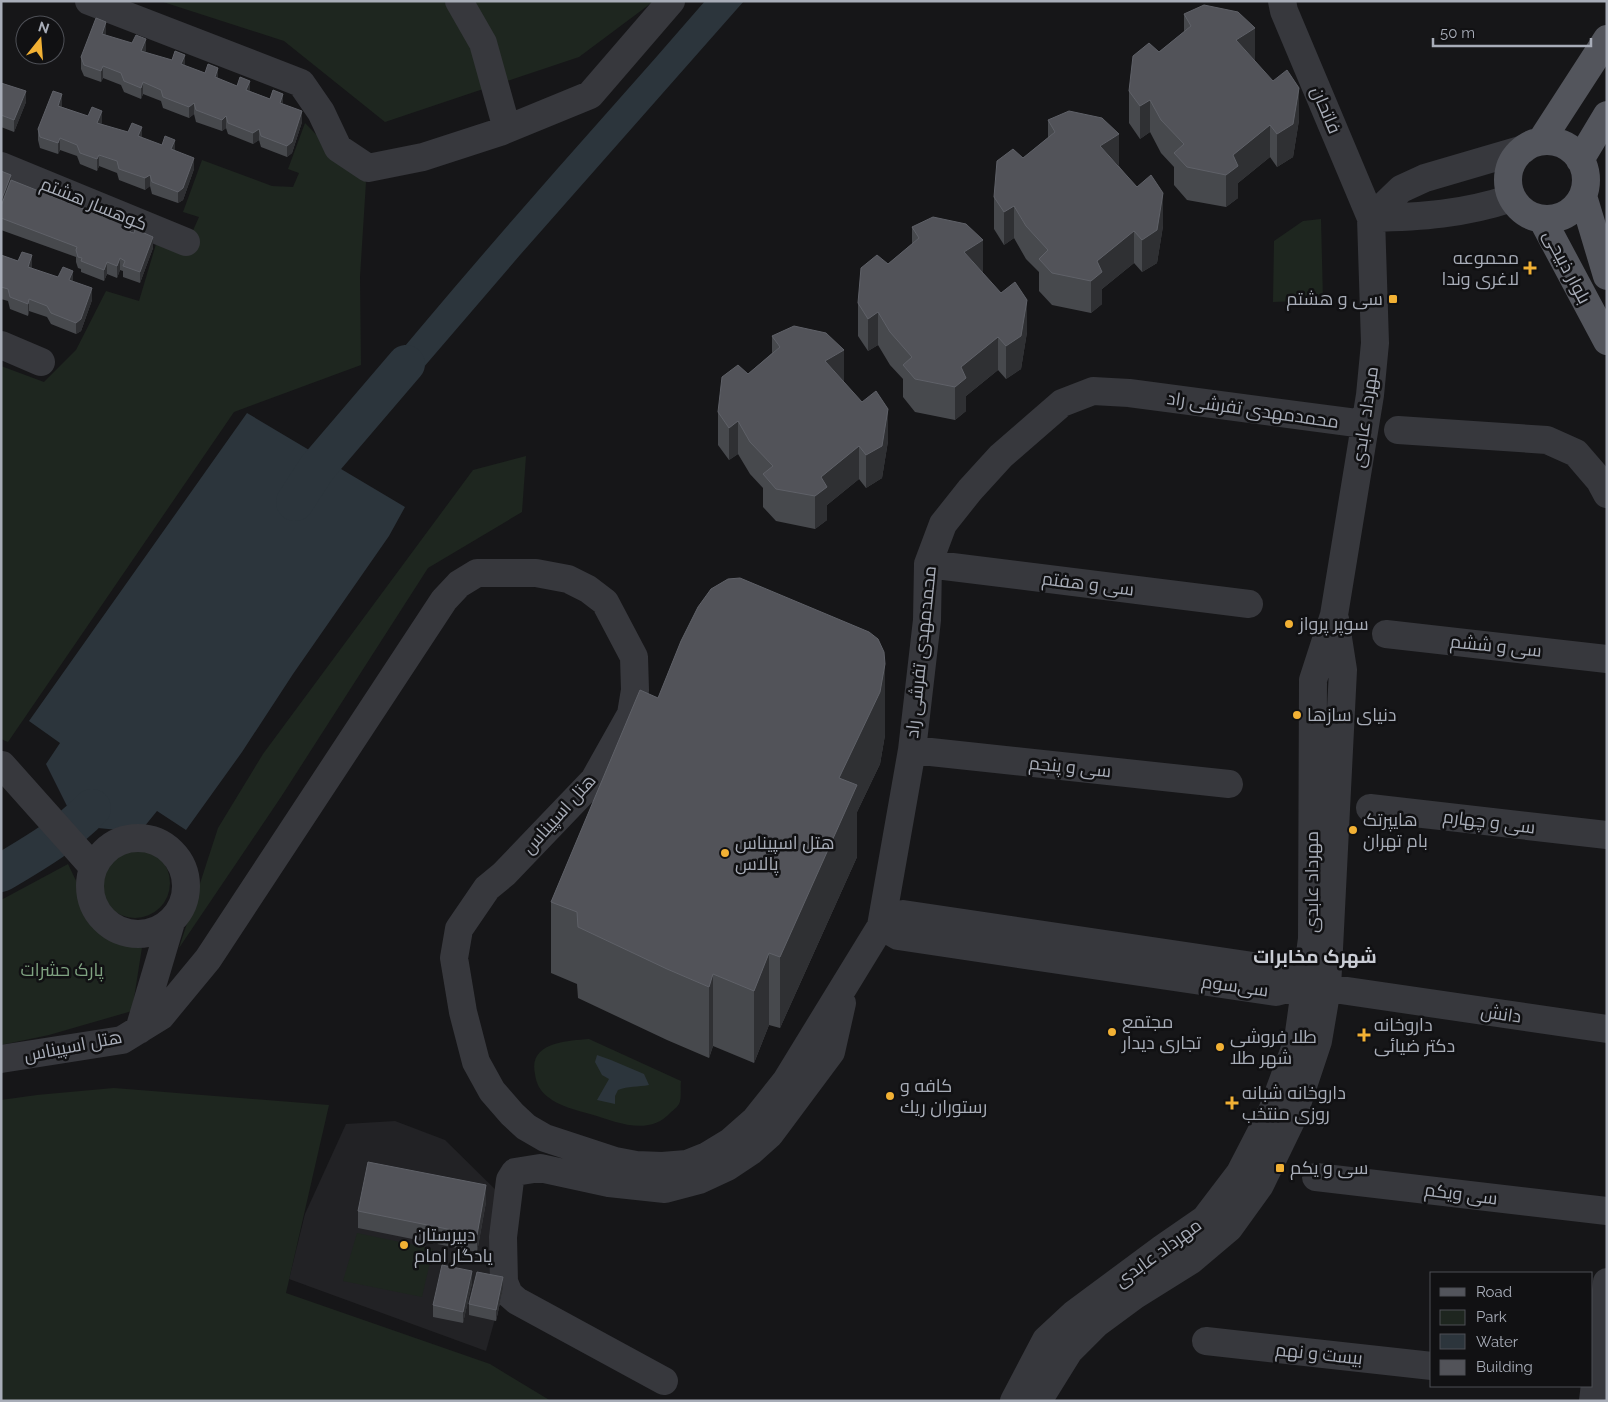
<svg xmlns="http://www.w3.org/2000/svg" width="1608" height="1402" viewBox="0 0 1608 1402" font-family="Raleway,Cairo,sans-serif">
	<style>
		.built { fill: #222225 }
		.green { fill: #1e261f }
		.water { fill: #2c353c }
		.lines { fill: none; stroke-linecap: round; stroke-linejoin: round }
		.river { stroke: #2c353c; stroke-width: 38 }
		.minor { stroke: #37383d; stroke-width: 28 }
		.major { stroke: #53555c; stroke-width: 28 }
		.wall { fill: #47494d }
		.shaded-wall { fill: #2f3033 }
		.building { fill: #525359; stroke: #5f6168 }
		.poi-dot { fill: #f2b134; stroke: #111113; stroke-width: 2 }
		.labels { text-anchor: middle; stroke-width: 5; stroke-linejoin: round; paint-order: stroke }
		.street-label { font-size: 18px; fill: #a8adb8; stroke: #111113 }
		.poi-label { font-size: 18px; fill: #a8adb8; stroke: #111113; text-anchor: start }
		.park-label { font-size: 18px; fill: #7fa381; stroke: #111113 }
		.neighbourhood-label { font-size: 19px; font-weight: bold; fill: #c9ccd4; stroke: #111113 }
	</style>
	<rect width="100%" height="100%" fill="#161618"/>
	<path class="built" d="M395,1121L445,1140L512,1206L507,1276L486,1351L289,1279L305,1214L346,1124Z"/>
	<path class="green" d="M160,1H654L579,57L385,122L284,41Z
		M305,123L337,156L366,182L360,277L361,365L234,412L8,742L1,739V366L44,382L76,350L106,291L139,301L156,244L183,253L199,217L183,212L202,160L272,186L293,187L299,173L288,169Z
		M1321,219L1323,300L1273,302L1274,241L1303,221Z
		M526,456L522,512L428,568L281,797L179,948L218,828L263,754L473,470Z
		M100 883a35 35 0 1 1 70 0a35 35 0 1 1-70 0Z
		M68,864L91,912L108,933L143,941L132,1011L49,1035L1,1045V900Z
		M589,1039L681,1081C680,1087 682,1098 679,1104C678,1106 674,1110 671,1112C649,1137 617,1122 590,1114C576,1110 559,1106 548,1097C540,1091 536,1083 535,1074C528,1042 567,1041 589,1039Z
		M114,1088L329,1105L286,1293L490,1364L551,1401H1V1100L37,1095Z
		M357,1233L433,1249L422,1297L343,1281Z"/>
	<path class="water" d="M705,1H744L520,255L417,375L387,413L364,395C408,342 452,290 497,238C566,158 636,81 705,1Z
		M247,413L405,507L389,536L293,674L242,752L186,830L157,811L140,832L87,827L78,837L60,822L69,810L46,764L60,743L29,721Z
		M42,837L54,855L1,883V861Z
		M597,1055L611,1060L644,1074L649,1085C638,1087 628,1086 618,1090L615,1096V1104L597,1100L609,1079L602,1075L595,1062Z"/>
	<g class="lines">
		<path class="river" d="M295,502L317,468L406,364
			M1,873C33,854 66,835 92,808"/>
		<path class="minor" d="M89,1L301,83L321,112L338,148L368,168L423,157L500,132L590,95L671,1
			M459,1L483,43L507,129
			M1,166L186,242
			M1371,218L1401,189L1425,178L1524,149
			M1371,218C1421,217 1464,214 1512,198
			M1,345L41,362
			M1398,430L1547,440L1576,453L1600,481L1607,494
			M928,564L1249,604
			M1386,634L1607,659
			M912,750L1229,784
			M2,765L93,867
			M1370,808L1607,835
			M90 886a48 48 0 1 1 96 0a48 48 0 1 1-96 0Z
			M881,926L903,914L1279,970L1307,984L1327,988L1607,1029
			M881,926L898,936L1276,992L1307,984
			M139,1030L171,922
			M1,1059L122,1040L161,1016L208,959L444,600L459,584L477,573H536L568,579L588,589L605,602L634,657L635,690L631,714L594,780L504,874L487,888L459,929L454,958L463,1012L476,1062L492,1091L512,1114L526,1127L545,1138L615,1161L636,1165L662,1166L687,1164L707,1156L730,1142L755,1120L786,1081L881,926L912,750L927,620L928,564L943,524L970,490L1001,456L1062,403L1093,391L1129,393L1364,424
			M1316,1177L1607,1211
			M1206,1341L1432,1366
			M664,1381L517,1301L509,1294L504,1282L503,1237L510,1180L515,1172L540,1168L609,1183L665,1189L699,1180L727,1167L751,1151L770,1134L831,1052L842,1003
			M1014,1401L1046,1340L1074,1314L1163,1248L1205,1219L1240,1173L1272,1111L1298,1040L1312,939L1313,680L1334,615L1370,395L1375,343L1371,218L1284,11L1282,1
			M1038,1401L1069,1351L1096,1324L1134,1296L1190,1261L1229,1228L1260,1185L1292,1119L1318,1041L1327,988L1343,670L1335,619
			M1593,1401L1607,1282"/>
		<path class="major" d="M1541,141L1607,39
			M1508 180a39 39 0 1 1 78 0a39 39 0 1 1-78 0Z
			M1580,160L1607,115
			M1583,196L1607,276
			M1542,219L1607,341"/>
	</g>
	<path class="wall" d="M1184,14L1255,61L1299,120L1293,157L1277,167L1270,157L1238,183V198L1226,207L1187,200L1174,185V167L1161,153L1150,132L1140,139L1129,123V91L1159,52L1184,32Z
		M106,34L105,36L146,50L145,52L185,66L283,104L302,122L292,153L287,157L261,147L259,140L253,144L228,134L226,128L222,131L196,122L194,114L189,118L163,108L161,101L143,94L141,99L124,92L121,85L103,78L101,82L84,76L81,69V57Z
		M1,83L26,102L14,132L1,127Z
		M62,106V107L102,122L101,124L142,138L175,151L194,169L183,200L178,203L152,194L150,186L145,190L119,180L117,173L99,166L97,171L80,164L77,156L60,150L58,154L40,148L38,140V129Z
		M1048,120L1119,166L1163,226L1157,263L1142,272L1134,263L1102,289V304L1091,313L1052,305L1039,291V272L1026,259L1014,238L1004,245L994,229V197L1023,158L1048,138Z
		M1,171L11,180L132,233L153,248L140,283L123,277V271L120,270L117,278L107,274L104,281L81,272V269L78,268L76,262V257L1,230Z
		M912,227L983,273L1027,332L1021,369L1006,379L998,370L966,396V411L955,420L915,412L903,397V379L890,365L878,345L868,351L858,336V303L888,264L912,244Z
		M1,255L32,267L31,269L73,282L92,300L81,331L76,334L51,324L47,317L29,311L28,316L10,309L8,301L1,299Z
		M772,336L844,382L888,441L882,478L866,488L859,479L827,505V520L815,529L776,521L763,507V488L750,474L738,454L729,460L718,445V412L748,374L772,353Z
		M658,698L885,735L880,764L857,812V857L780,1028L769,1025L754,1063L713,1046L709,1058L667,1040L578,998L577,984L551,973V902Z
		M486,1202L477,1252L358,1228V1211Z
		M472,1283L463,1323L433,1317V1305Z
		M503,1289L496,1321L469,1315V1304Z"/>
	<path class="shaded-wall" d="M106,22V34L102,46V34Z
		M1255,28V61L1236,40Z
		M146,39V50L141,62V51Z
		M185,55V66L181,64Z
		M103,66V78L101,82V71Z
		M218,68V80L215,77Z
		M250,81V92L246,90Z
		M143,82V94L141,99V88Z
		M1299,88V120L1293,157L1277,167V134Z
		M26,91V102L14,132V120Z
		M62,94V106L58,118V106Z
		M283,94V105L280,103Z
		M1150,100V132L1140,139V106Z
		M194,103V114L189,118V107Z
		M102,111V122L97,134V123Z
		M302,111V122L292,153L287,157V146Z
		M226,116V128L222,131V120Z
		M1270,125V157L1238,183V198L1226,207V175L1233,155Z
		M142,127V138L138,136Z
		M259,129V140L253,144V133Z
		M1119,134V166L1100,146Z
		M60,138V150L58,154V143Z
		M175,140V151L171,149Z
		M99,155V166L97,171V159Z
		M194,158V169L183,200L178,203V192Z
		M11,175V192L1,218V201Z
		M150,175V186L145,190V178Z
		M1163,193V226L1157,263L1142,272V240Z
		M1014,206V238L1004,245V212Z
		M1134,231V263L1102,289V304L1091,313V281L1097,261Z
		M153,237V248L140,283V272Z
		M983,240V273L964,252Z
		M32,255V267L28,279V267Z
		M120,258V270L117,278V266Z
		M107,262V274L104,281V270Z
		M73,271V282L69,280Z
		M92,288V300L81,331L76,334V323Z
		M29,299V311L28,316V304Z
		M1027,300V332L1021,369L1006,379V346Z
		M878,312V345L868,351V319Z
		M998,337V370L966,396V411L955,420V387L961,367Z
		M844,350V382L825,361Z
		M888,409V441L882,478L866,488V455Z
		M738,421V454L729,460V428Z
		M859,446V479L827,505V520L815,529V496L821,477Z
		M885,664V735L880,764L857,812V857L780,1028V957L839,778Z
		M769,953V1025L754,1063V991Z
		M713,974V1046L709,1058V987Z
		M486,1185V1202L477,1252V1235Z
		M472,1271V1283L463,1323V1312Z
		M503,1277V1289L496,1321V1310Z"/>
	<path class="building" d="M1204,5L1238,12L1255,28L1236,40L1273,81L1287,70L1299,88L1293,124L1277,134L1270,125L1233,155L1238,166L1226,175L1187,167L1174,153L1184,144L1161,120L1150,100L1140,106L1129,91L1133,56L1149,43L1159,52L1191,26L1184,14Z
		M96,18L106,22L102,34L132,43L136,35L146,39L141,51L172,60L175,51L185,55L181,64L205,73L208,64L218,68L215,77L237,86L240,77L250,81L246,90L270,99L273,90L283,94L280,103L302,111L292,142L287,146L261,136L259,129L253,133L228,123L226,116L222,120L196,110L194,103L189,107L163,97L161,90L143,82L141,88L124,81L121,73L103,66L101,71L84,65L81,57Z
		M1,83L26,91L14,120L1,115Z
		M53,91L62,94L58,106L88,116L92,107L102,111L97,123L128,132L132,123L142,127L138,136L162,145L165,136L175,140L171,149L194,158L183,188L178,192L152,182L150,175L145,178L119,169L117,161L99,155L97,159L80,153L77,145L60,138L58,143L40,137L38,129Z
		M1069,111L1102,118L1119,134L1100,146L1137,187L1151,175L1163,193L1157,230L1142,240L1134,231L1097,261L1102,272L1091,281L1052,273L1039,259L1048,250L1026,226L1014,206L1004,212L994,197L997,161L1013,149L1023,158L1055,132L1048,120Z
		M1,171L11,175L1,201Z
		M11,180L132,228L130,232L134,233L135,229L153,237L140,272L123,266L125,261L120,258L117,266L107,262L104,270L81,261L82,258L78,257L76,250L77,247L1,218V206Z
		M933,217L966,224L983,240L964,252L1001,293L1015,282L1027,300L1021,336L1006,346L998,337L961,367L966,378L955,387L915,379L903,365L912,357L890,332L878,312L868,319L858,303L861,268L877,255L888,264L919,238L912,227Z
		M22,252L32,255L28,267L58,277L63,267L73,271L69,280L92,288L81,319L76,323L51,313L47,306L29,299L28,304L10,297L8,289L1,287V255L18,261Z
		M794,326L826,333L844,350L825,361L862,402L876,391L888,409L882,446L866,455L859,446L821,477L827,487L815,496L776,489L763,474L773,466L750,442L738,421L729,428L718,412L722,377L738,365L748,374L780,347L772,336Z
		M740,578L869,632L878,639L884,652L885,664L880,692L839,778L857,785L780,957L769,953L754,991L713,974L709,987L667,969L578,927L577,912L551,902L640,690L658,698L681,641L698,607L711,589L728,579Z
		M368,1162L486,1185L477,1235L358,1211Z
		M442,1265L472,1271L463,1312L433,1305Z
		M477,1272L503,1277L496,1310L469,1304Z"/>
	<g class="poi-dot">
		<path d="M1527.5 260.5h5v5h5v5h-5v5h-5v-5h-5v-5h5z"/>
		<rect x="1388" y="294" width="10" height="10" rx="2.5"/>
		<circle cx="1289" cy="624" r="5"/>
		<circle cx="1297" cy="715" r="5"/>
		<circle cx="1353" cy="830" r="5"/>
		<circle cx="725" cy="853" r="5"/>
		<circle cx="1112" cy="1032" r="5"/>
		<path d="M1361.5 1027.5h5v5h5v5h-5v5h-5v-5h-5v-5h5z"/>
		<circle cx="1220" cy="1047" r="5"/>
		<circle cx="890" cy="1096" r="5"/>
		<path d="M1229.5 1095.5h5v5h5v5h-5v5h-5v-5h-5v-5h5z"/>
		<rect x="1275" y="1163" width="10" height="10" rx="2.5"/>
		<circle cx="404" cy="1245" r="5"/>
	</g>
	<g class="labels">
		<g class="street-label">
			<text transform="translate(1326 110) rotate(67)" y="6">فاتحان</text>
			<text transform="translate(94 204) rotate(22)" y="6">کوهسار هشتم</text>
			<text transform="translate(1567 267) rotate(62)" y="6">بلوار ذبیحی</text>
			<text transform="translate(1253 410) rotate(8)" y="6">محمدمهدی تفرشی راد</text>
			<text transform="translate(1365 417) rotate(-82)" y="6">مهرداد عابدی</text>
			<text transform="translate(1088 584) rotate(7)" y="6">سی و هفتم</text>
			<text transform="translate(1496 646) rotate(6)" y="6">سی و ششم</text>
			<text transform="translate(921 652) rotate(-84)" y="6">محمدمهدی تفرشی راد</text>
			<text transform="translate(1070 767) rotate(6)" y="6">سی و پنجم</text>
			<text transform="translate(559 814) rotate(-48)" y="6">هتل اسپیناس</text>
			<text transform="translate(1489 822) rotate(7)" y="6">سی و چهارم</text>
			<text transform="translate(1312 882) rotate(-90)" y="6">مهرداد عابدی</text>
			<text transform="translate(1235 986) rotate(8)" y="6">سی‌سوم</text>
			<text transform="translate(1501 1014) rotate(8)" y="6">دانش</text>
			<text transform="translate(73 1046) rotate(-11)" y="6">هتل اسپیناس</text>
			<text transform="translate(1461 1194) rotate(7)" y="6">سی ویکم</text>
			<text transform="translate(1158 1253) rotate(-36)" y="6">مهرداد عابدی</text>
			<text transform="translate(1319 1354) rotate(6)" y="6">بیست و نهم</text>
		</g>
		<g class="poi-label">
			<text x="1519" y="264" text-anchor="end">محموعه<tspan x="1519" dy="21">لاغری وندا</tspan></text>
			<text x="1383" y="305" text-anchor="end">سی و هشتم</text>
			<text x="1299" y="630">سوپر پرواز</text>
			<text x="1307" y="721">دنیای سازها</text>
			<text x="1363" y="826">هایپرتک<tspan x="1363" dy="21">بام تهران</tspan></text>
			<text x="735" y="849">هتل اسپیناس<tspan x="735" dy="21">پالاس</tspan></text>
			<text x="1122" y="1028">مجتمع<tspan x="1122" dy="21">تجاری دیدار</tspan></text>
			<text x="1374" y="1031">داروخانه<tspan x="1374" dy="21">دکتر ضیائی</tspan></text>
			<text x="1230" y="1043">طلا فروشی<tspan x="1230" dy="21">شهر طلا</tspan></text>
			<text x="900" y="1092">كافه و<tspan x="900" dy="21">رستوران ريك</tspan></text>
			<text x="1242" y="1099">داروخانه شبانه<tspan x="1242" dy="21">روزی منتخب</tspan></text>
			<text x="1290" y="1174">سی و یکم</text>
			<text x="414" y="1241">دبیرستان<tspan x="414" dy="21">یادگار امام</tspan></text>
		</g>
		<g class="park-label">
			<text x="62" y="976">پارک حشرات</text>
		</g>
		<g class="neighbourhood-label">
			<text x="1315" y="963">شهرک مخابرات</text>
		</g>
	</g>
	<rect width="1608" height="1402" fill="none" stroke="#a8adb8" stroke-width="5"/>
	<rect x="1430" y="1272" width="162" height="115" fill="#111113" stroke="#4d4f55"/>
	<rect x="1440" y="1288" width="25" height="8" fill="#53555c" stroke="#4d4f55"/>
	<text x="1476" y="1297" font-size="15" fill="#a8adb8">Road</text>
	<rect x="1440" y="1310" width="25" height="15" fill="#1e261f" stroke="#4d4f55"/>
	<text x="1476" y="1322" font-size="15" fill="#a8adb8">Park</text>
	<rect x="1440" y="1334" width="25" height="15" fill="#2c353c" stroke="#4d4f55"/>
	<text x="1476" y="1347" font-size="15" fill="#a8adb8">Water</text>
	<rect x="1440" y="1360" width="25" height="15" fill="#525359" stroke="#4d4f55"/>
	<text x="1476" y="1372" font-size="15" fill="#a8adb8">Building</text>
	<g transform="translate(40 40) rotate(17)"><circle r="24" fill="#111113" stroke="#4d4f55"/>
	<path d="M0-4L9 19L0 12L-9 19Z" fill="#f2b134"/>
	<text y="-8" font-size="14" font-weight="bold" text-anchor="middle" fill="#a8adb8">N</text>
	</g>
	<path d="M1433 38v8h158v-8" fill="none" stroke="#a8adb8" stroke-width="2.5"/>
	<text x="1440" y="38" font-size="15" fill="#a8adb8" stroke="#111113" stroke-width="4" paint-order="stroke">50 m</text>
</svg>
